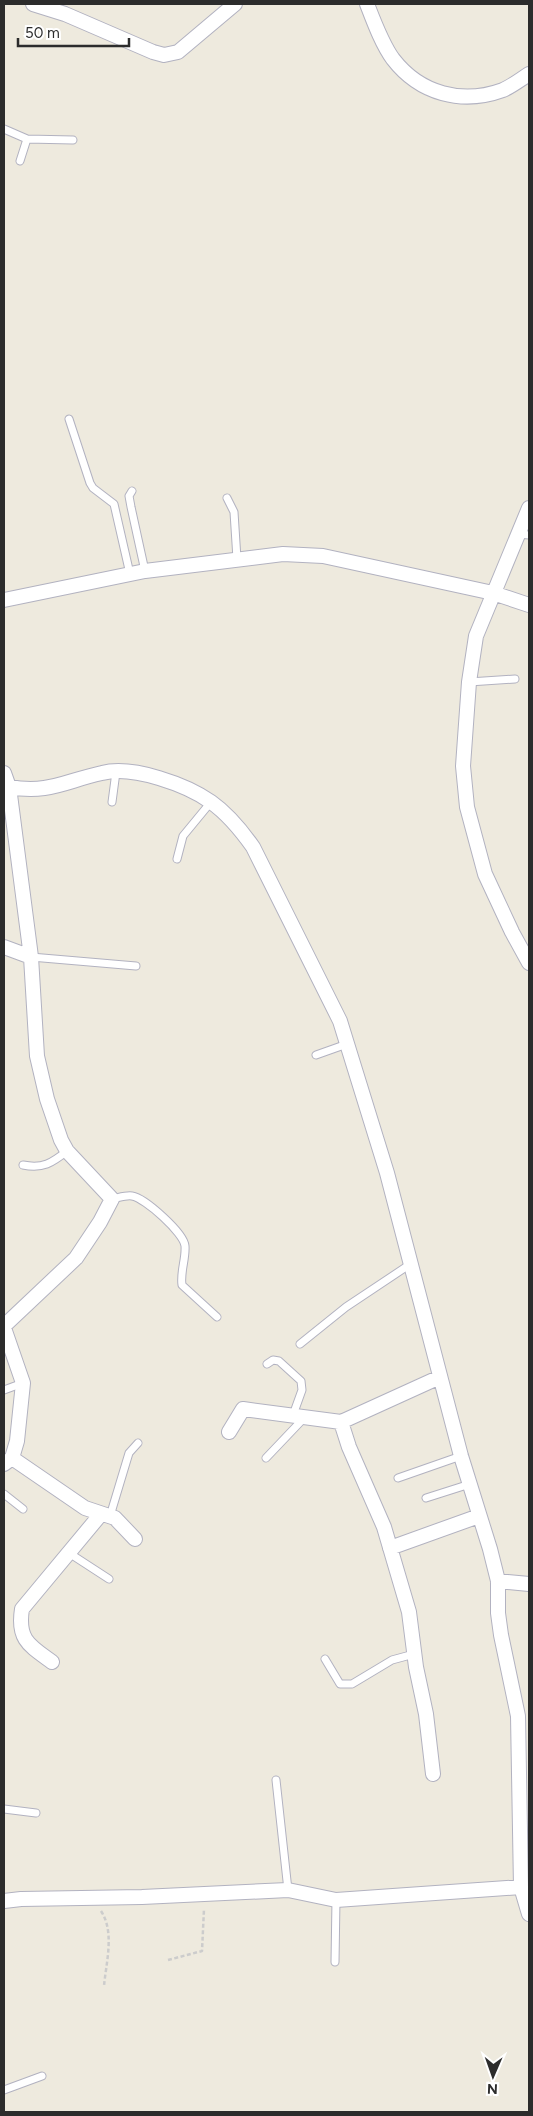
<svg xmlns="http://www.w3.org/2000/svg" width="533" height="2116" viewBox="0 0 533 2116" font-family="Figtree,sans-serif">
	<style>
		.lines { fill: none; stroke-linecap: round; stroke-linejoin: round }
		.service-casing { stroke: #b2b2c0; stroke-width: 9 }
		.minor-casing { stroke: #b2b2c0; stroke-width: 16 }
		.path { stroke: #ccc; stroke-width: 2.5; stroke-dasharray: 4 2.5; stroke-linecap: butt }
		.service { stroke: #fff; stroke-width: 7 }
		.minor { stroke: #fff; stroke-width: 14 }
	</style>
	<rect width="100%" height="100%" fill="#eeeade"/>
	<g class="lines">
		<defs>
			<path id="service" d="M4,129L27,139L73,140
				M20,161L27,139
				M69,419L90,483L93,488L114,504L130,574
				M132,491L129,496L131,507L145,571
				M227,498L234,512L237,559
				M518,534L529,535
				M469,682L515,679
				M112,802L116,772
				M177,859L183,836L211,802
				M31,957L136,966
				M316,1055L347,1044
				M23,1165C43,1169 52,1163 67,1151
				M112,1199C118,1198 126,1195 132,1196C145,1198 184,1233 185,1246C186,1259 180,1272 182,1285L217,1317
				M300,1344L346,1307L412,1263
				M267,1364L273,1360L279,1361L301,1381L302,1390L293,1415
				M4,1390L23,1383
				M266,1458L305,1417
				M398,1478L461,1456
				M4,1494L23,1509
				M426,1498L470,1484
				M110,1516L129,1453L138,1443
				M69,1553L109,1579
				M325,1659L340,1684H352L392,1660L414,1654
				M276,1780L288,1890
				M4,1809L36,1813
				M335,1962L336,1900
				M4,2090L42,2076"/>
			<path id="minor" d="M33,4L65,14L153,52L164,55L178,52L235,4
				M367,4C374,22 382,44 393,59C420,94 462,105 503,90C512,86 521,79 529,74
				M529,508L476,636L469,682L463,766L467,807L485,874L512,932L529,963
				M4,600L145,571L283,554L323,556L493,593L529,605
				M4,773L9,787L31,957L37,1056L47,1099L61,1140L67,1151L112,1199L100,1222L76,1258L4,1326
				M9,787C49,794 65,781 102,773C133,765 187,785 211,802C228,814 241,830 253,847L340,1021L387,1173L461,1456L490,1549L498,1581V1613L501,1635L518,1716L521,1887L529,1914
				M4,947L31,957
				M4,1328L23,1383L17,1441L12,1458L4,1464
				M341,1422L349,1447L384,1527L409,1612L416,1667L426,1714L433,1774
				M229,1432L243,1409L341,1422L440,1377
				M12,1458L85,1508L115,1518L135,1539
				M390,1548L479,1516
				M498,1581L529,1584
				M52,1662C30,1646 17,1640 22,1609L101,1514
				M4,1901L21,1899L142,1897L288,1890L336,1900L521,1887"/>
		</defs>
		<use href="#service" class="service-casing"/>
		<use href="#minor" class="minor-casing"/>
		<path class="path" d="M101,1911C115,1932 106,1963 104,1986
			M168,1960L202,1951L204,1909"/>
		<use href="#service" class="service"/>
		<use href="#minor" class="minor"/>
	</g>
	<rect width="533" height="2116" fill="none" stroke="#2c2c2c" stroke-width="10"/>
	<g transform="translate(493 2076) rotate(182)" stroke="#ffffff" stroke-width="4" paint-order="stroke">
	<path d="M0-4L9 19L0 12L-9 19Z" fill="#2c2c2c"/>
	<text y="-8" font-size="14" font-weight="bold" text-anchor="middle" fill="#2c2c2c">N</text>
	</g>
	<path d="M18 38v8h111v-8" fill="none" stroke="#2c2c2c" stroke-width="2.5"/>
	<text x="25" y="38" font-size="15" fill="#2c2c2c" stroke="#ffffff" stroke-width="4" paint-order="stroke">50 m</text>
</svg>
